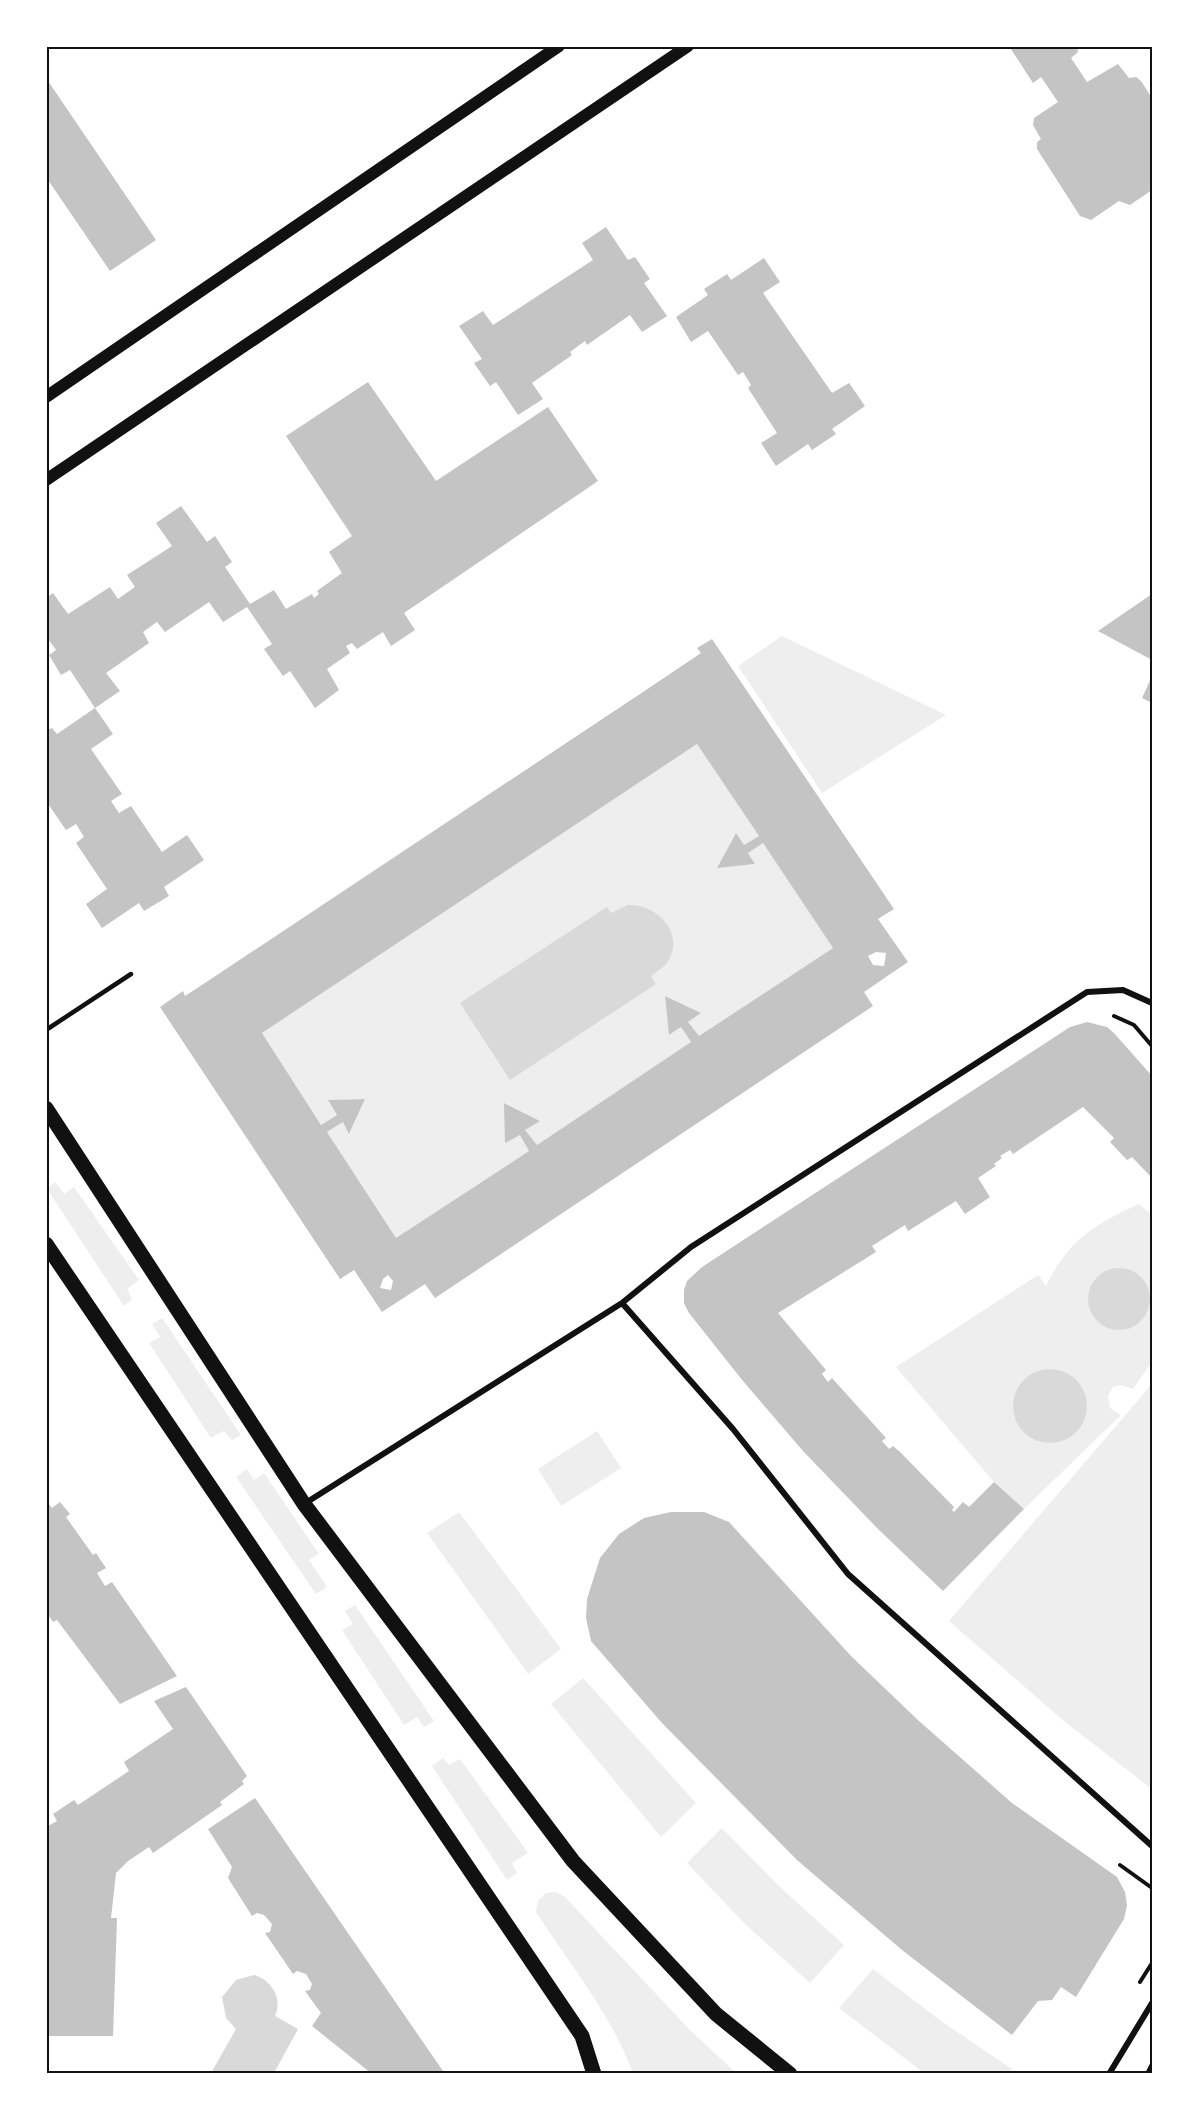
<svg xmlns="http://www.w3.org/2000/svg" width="1199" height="2120" viewBox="0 0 1199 2120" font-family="'Roboto Serif',serif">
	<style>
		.green { fill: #eee }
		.water { fill: #d9d9d9 }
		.building { fill: #c4c4c4; fill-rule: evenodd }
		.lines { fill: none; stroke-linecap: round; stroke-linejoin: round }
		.path { stroke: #111; stroke-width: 4 }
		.service { stroke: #111; stroke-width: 4.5 }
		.minor { stroke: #111; stroke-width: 6 }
		.secondary { stroke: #111; stroke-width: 12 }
		.primary { stroke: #111; stroke-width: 15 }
		.neatline { fill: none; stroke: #111; stroke-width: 2 }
	</style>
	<rect width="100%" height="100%" fill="#fff"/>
	<path class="green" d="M782,636L946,715L822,793L738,666Z
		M697,744L759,836L744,845L735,834L717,868L755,864L748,853L763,843L833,948L699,1036L688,1022L701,1013L665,997L669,1035L681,1027L691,1042L537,1145L525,1130L540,1121L505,1103V1143L520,1135L529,1151L396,1238L327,1132L343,1122L350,1133L365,1099L328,1100L337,1115L321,1125L262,1033Z
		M55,1182L64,1194L74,1187L139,1280L127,1289L132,1299L124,1306L47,1189Z
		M1139,1204L1152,1215V1362L1133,1389L1121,1385L1113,1387L1108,1396L1110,1408L1121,1415L1024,1509L994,1482L896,1367L1038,1275L1046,1286C1067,1242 1095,1223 1139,1204Z
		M162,1318L241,1435L232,1440L224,1431L211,1438L149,1343L160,1337L152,1324Z
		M1152,1384V1789L1065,1722L949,1621Z
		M597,1431L621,1468L561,1506L538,1469Z
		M247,1469L254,1480L264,1473L319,1554L309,1560L327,1587L316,1594L236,1477Z
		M459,1512L561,1649L528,1674L427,1533Z
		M355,1605L434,1721L424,1727L417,1717L404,1725L342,1630L353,1624L345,1611Z
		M583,1678L696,1803L661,1837L551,1704Z
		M443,1758L449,1765L460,1759L528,1853L512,1863L517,1873L507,1880L432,1766Z
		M722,1828L780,1887L844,1945L810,1983L744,1923L687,1863Z
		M556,1892L565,1897L689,2029L736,2073H633C611,2014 570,1965 536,1912L538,1901L546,1893Z
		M873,1969L941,2021L1012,2069L1009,2073H924L839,2008Z"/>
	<path class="water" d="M628,905C656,904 684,931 669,960C665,967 657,971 651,976L656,984L510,1080L460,1003L607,907L611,913Z
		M1088 1299a31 31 0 1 1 62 0a31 31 0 1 1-62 0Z
		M1013 1406a37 37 0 1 1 74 0a37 37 0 1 1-74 0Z
		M254,1975C272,1980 283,1999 275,2016L298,2029L274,2073H211L236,2029L226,2018L222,1997L236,1980Z"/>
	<path class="building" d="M1009,46H1077L1078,52L1071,58L1087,82L1118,64L1129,78L1136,77L1141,81L1152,98V190L1130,205L1119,201L1091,220L1080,216L1037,149V142L1041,139L1033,125L1034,118L1058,102L1041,77L1033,83Z
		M46,78L156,240L110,271L46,177Z
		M606,227L628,260L635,257L650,279L644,283L667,316L642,332L630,315L587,345L585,341L570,352L572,355L532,383L543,399L518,415L496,382L490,386L474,363L482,359L459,326L483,311L493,325L593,260L582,243Z
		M764,258L780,282L763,293L832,393L849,383L865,406L832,429L836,434L812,450L808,444L776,466L761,443L777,433L748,388L751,385L743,372L738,375L708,331L691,342L676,317L708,295L704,289L727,274L731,280Z
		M368,382L436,481L548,407L598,481L404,613L415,630L391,646L383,632L357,649L352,643L346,646L350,653L327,669L339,690L315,708L290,671L283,676L264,649L272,644L247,607L223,622L209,602L165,632L157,622L143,632L149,643L106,673L120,691L95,708L113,734L91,749L122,794L111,801L119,813L131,806L162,852L187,835L204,860L164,887L169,896L144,911L139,903L102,928L86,904L107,889L76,843L84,837L76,824L66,830L46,801V731L52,728L57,734L95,708L70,670L61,675L49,655L56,650L46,636V598L53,593L68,614L110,587L118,599L135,587L127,575L172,546L156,523L181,506L207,542L215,536L232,562L225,567L250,604L274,590L286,609L312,594L314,598L319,594L317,591L342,573L329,552L352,536L286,436Z
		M1152,594V660L1098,631Z
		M712,639L894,909L878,919L908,962L864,992L873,1006L435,1298L425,1284L382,1312L354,1270L340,1279L160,1007L183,991L185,996L211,979L646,690L701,653L697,648ZM697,744L759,836L744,845L736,833L717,868L755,864L748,853L763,843L833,948L699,1036L688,1022L701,1013L665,996L669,1035L681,1027L691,1042L537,1145L525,1130L540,1121L504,1103L505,1143L520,1135L529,1151L396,1238L327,1132L343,1122L349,1134L365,1099L328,1100L337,1115L321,1125L262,1033ZM876,952L886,953L884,966L873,965L868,956ZM388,1275L393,1281L391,1290L380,1288L383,1279Z
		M1152,676V703L1142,698Z
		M1087,1022L1107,1027L1114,1033L1152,1076V1178L1132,1157L1127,1160L1110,1142L1114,1138L1083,1107L1013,1154L1010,1150L1000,1156L1002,1158L994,1164L996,1166L978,1178L990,1197L965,1214L956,1201L908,1231L905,1225L872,1246L876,1252L778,1313L826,1370L822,1374L828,1382L832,1378L886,1438L882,1441L889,1449L893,1446L900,1452L954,1507L952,1510L954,1512L963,1502L969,1507L994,1482L1024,1509L943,1591L878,1529L803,1451L743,1381L689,1313L684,1303V1290L687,1281L702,1267L1070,1027Z
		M46,1500L52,1508L60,1502L70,1514L66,1517L93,1555L96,1553L106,1568L97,1573L105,1586L112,1582L177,1676L120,1704L57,1620L53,1622L46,1612Z
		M671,1512H704L729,1522L851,1656L919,1721L1012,1803L1117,1877L1125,1892L1127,1905L1124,1919L1076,1997L1061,1987L1052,2000L1038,2001L1012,2035L902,1950L797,1860L662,1723L591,1641L586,1618L587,1599L600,1558L619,1534L644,1518Z
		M186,1687L247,1776L242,1781L244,1784L220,1802L222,1805L153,1853L149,1847L128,1861L116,1873L111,1918H117L113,2036H46V1827L57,1821L53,1814L74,1800L78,1805L129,1771L124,1762L173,1729L154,1701Z
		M255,1798L445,2074H372L312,2026L321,2013L305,1991L310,1990L312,1984L306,1974L297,1971L293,1974L265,1933L270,1932L272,1924L264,1915L257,1913L252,1916L228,1878L232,1867L208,1829Z"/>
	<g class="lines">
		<path class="path" d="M1114,1016L1134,1025L1152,1046
			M1120,1865L1152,1888
			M1140,1982L1152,1963
			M1147,2074L1152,2064"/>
		<path class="service" d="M46,1030L131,974"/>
		<path class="minor" d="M622,1303L733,1429L848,1574L1152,1846
			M304,1504L622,1303L691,1247L1087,992L1123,990L1152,1003
			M1109,2074L1152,2003"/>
		<path class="secondary" d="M46,397L559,46
			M46,480L688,46"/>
		<path class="primary" d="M46,1108L304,1504L573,1861L716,2014L790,2074
			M46,1244L582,2036L594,2074"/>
	</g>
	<rect width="1199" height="2120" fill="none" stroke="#ffffff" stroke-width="96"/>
	<rect x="48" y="48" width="1103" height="2024" class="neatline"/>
</svg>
